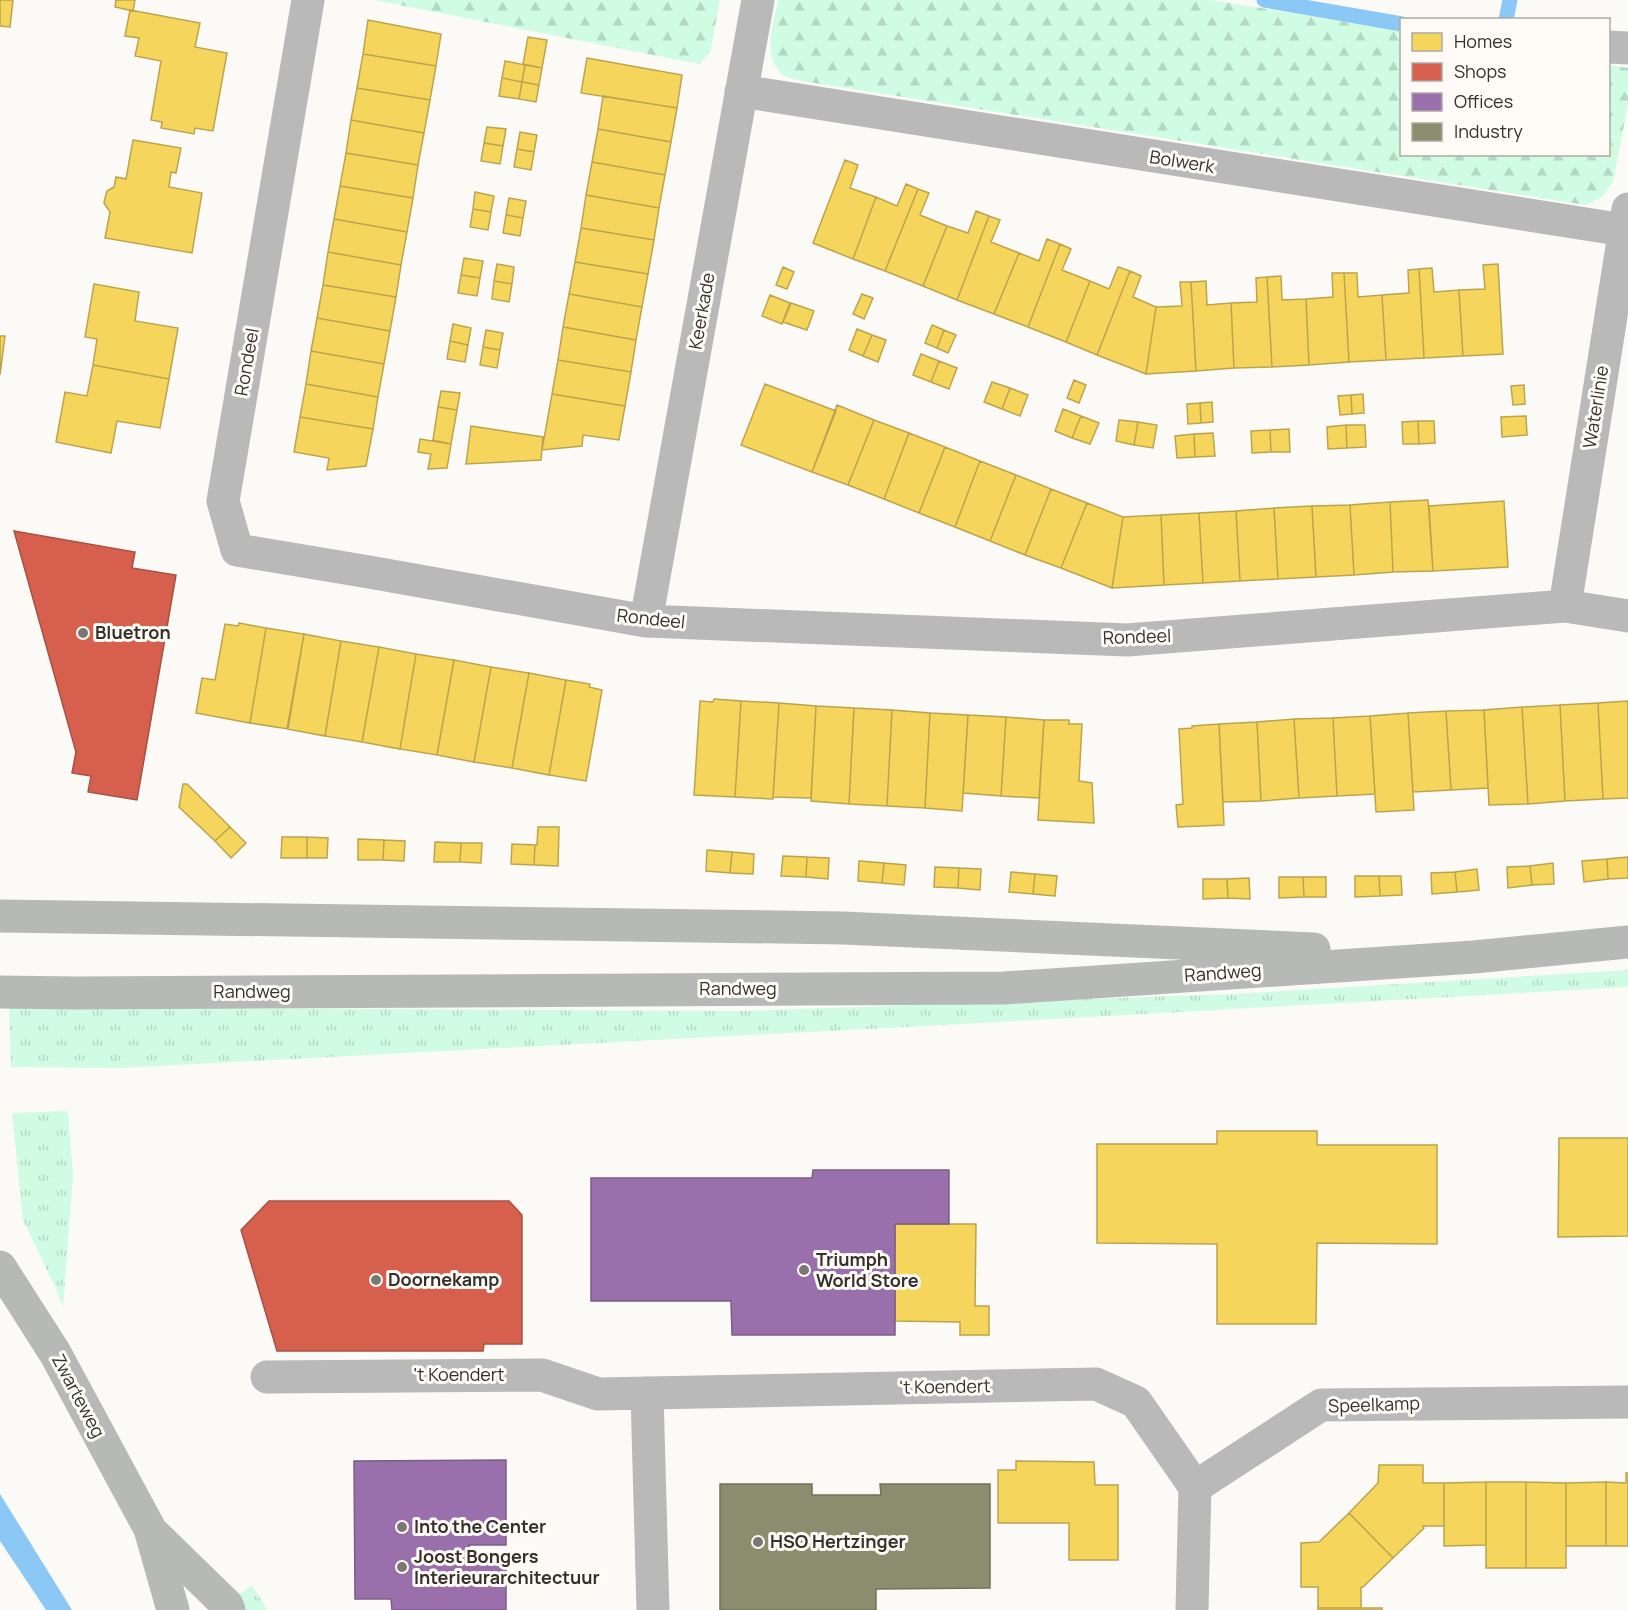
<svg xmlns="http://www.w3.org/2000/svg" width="1628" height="1610" viewBox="0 0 1628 1610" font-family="Manrope,sans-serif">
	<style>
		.grass { fill: url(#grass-tufts) }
		.forest { fill: url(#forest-firs) }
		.water { fill: #8bc8f5 }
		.homes { fill: #f6d55c; stroke: #bca44e; stroke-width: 1.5 }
		.shops { fill: #d6604d; stroke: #a55243; stroke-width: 1.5 }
		.offices { fill: #9970ab; stroke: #7b5d85; stroke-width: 1.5 }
		.industry { fill: #8c8c6e; stroke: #72715a; stroke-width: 1.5 }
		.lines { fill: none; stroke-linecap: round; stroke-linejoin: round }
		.stream { stroke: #8bc8f5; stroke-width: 15 }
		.street { stroke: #b8b9b8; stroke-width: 33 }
		.secondary { stroke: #b7b9b7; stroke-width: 33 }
		.poi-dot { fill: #7a7773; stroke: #fefaf5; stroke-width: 2 }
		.labels { text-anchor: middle; stroke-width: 6; stroke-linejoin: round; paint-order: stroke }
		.street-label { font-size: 18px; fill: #34312c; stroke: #fefaf5 }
		.poi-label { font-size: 18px; font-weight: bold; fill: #34312c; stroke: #fefaf5; text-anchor: start }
	</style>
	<defs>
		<pattern id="grass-tufts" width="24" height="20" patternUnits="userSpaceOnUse" patternTransform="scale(1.5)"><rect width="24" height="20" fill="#d0fce3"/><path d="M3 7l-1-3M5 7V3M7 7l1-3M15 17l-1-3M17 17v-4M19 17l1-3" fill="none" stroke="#b3d8c3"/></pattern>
		<pattern id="forest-firs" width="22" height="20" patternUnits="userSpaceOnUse" patternTransform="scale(1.5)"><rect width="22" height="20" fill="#d0fce3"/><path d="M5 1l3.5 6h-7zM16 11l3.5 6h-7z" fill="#b3d8c3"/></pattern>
	</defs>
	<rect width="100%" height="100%" fill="#fcfaf7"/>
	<path class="grass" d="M1628,970V987L1000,1022L118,1068L11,1067L9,1007L741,1011L1233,994Z
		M68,1111L73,1176L63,1308L56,1289L23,1220L12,1113Z
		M252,1585L267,1610H244L237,1596Z"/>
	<path class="forest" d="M374,0H720L710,53L699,64Z
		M778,0H1212L1401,31L1402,154H1608L1609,65L1628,68V104L1613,182L1602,197L1586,205L802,81C796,79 788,78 783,75C761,58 774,22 778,0Z"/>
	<path class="water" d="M0,1494L72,1610H46L0,1541Z"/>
	<path class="homes" d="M0,0H13L10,27L0,26Z
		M116,0H135L133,11L115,7Z
		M130,10L200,23L195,47L227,53L213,131L195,128L194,134L161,128L162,122L151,120L161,61L135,56L139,38L125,36Z
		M368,20L441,34L436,66L363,54Z
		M528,37L547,40L542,68L523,64Z
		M363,54L436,66L430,100L357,88Z
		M587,58L682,75L677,108L581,93Z
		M505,61L525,65L522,82L502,78Z
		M525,65L542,68L539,85L522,82Z
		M502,78L522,82L519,99L499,96Z
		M522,82L539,85L536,102L519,99Z
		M357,88L430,100L424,133L351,120Z
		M603,96L677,108L671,142L598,129Z
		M351,120L424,133L418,165L346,153Z
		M487,127L506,129L503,146L484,143Z
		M598,129L671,142L665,175L592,162Z
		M520,132L537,135L534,152L517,149Z
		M133,140L181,148L176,173L171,172L169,187L202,193L192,253L105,238L110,212L104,203L105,198L107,191L114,187L116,177L126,179Z
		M484,143L503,146L500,164L481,161Z
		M517,149L534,152L531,170L514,167Z
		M346,153L418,165L413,198L340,186Z
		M845,160L858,165L850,188L876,197L853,259L813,243Z
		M592,162L665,175L659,208L586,195Z
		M906,184L918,189L885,271L853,259L876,197L897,206Z
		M340,186L413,198L407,232L334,219Z
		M918,189L929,193L920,215L947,226L923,286L885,271Z
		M475,192L494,196L491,212L473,209Z
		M586,195L659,208L654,240L581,228Z
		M509,198L526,201L523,218L506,215Z
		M473,209L491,212L488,230L470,227Z
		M976,211L989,216L957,300L923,286L947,226L968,233Z
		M506,215L523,218L520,236L503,233Z
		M989,216L1000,220L991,242L1019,253L994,314L957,300Z
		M334,219L407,232L401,265L328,252Z
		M581,228L654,240L648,274L575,262Z
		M1047,239L1060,244L1028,327L994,314L1019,253L1039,261Z
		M1060,244L1071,249L1062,270L1090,281L1066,342L1028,327Z
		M328,252L401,265L396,297L323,285Z
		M464,258L483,261L480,278L461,275Z
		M575,262L648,274L642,307L569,294Z
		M497,264L514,267L512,284L494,281Z
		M1498,264L1503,354L1463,356L1459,290L1485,289L1483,265Z
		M783,267L794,272L787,289L776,285Z
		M1118,267L1130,271L1097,355L1066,342L1090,281L1109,289Z
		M1432,268L1434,292L1459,290L1463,356L1424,358L1419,269Z
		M1419,269L1424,358L1386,360L1382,295L1409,293L1408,270Z
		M1130,271L1141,276L1133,297L1156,307L1146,374L1097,355Z
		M1332,273H1344L1349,362L1309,365L1306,299L1333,297Z
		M1344,273H1357L1358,297L1382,295L1386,360L1349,362Z
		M461,275L480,278L477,296L458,293Z
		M1281,276L1282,300L1306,299L1309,365L1272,367L1267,277Z
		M1267,277L1272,367L1234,368L1231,303L1257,302L1256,278Z
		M494,281L512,284L509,302L492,299Z
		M1206,281L1207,305L1231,303L1234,368L1196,371L1191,282Z
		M1180,282H1191L1196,371L1146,374L1156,307L1182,306Z
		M94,284L139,292L135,321L178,328L169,379L93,365L97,339L85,337Z
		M323,285L396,297L390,331L317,318Z
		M569,294L642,307L636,340L563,327Z
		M862,294L873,298L864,319L853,314Z
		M770,295L790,303L782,324L762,316Z
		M791,303L814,311L807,330L783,322Z
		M317,318L390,331L384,364L311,351Z
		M453,324L471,328L468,345L450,341Z
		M932,325L944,330L937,348L925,343Z
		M563,327L636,340L631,372L558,360Z
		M857,329L872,335L863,356L849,350Z
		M486,330L503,333L500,350L483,347Z
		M944,330L956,335L948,353L937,348Z
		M872,335L886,340L878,362L863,356Z
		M0,336H5L0,375Z
		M450,341L468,345L465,362L447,359Z
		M483,347L500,350L497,368L480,365Z
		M311,351L384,364L378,397L306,384Z
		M921,354L939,361L931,382L913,375Z
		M558,360L631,372L625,406L552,394Z
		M939,361L957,368L949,389L931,382Z
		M93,365L169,379L160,428L117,421L111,453L56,442L65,392L87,396Z
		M1074,380L1086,385L1079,403L1067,398Z
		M992,382L1010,388L1002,409L984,402Z
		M306,384L378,397L373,429L300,417Z
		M765,384L836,411L812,472L741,445Z
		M1524,385L1525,404L1513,405L1511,386Z
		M1010,388L1028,395L1020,416L1002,409Z
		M441,391L460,393L457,410L438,407Z
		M552,394L625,406L619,440L583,435L582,446L542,450Z
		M1363,394L1364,413L1352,414L1351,395Z
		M1351,395L1352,414L1340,415L1338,396Z
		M1212,402L1213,422L1201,423L1200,403Z
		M1200,403L1201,423L1188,424L1187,404Z
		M837,405L874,420L848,485L812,472Z
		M438,407L457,410L451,444L433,440Z
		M1063,409L1081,416L1072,438L1055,431Z
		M1081,416L1099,423L1090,444L1072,438Z
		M1526,416L1527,435L1502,437L1501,417Z
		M300,417L373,429L366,466L327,470L329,458L294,452Z
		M874,420L909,433L884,499L848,485Z
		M1119,420L1138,422L1134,445L1116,441Z
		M1418,421H1434L1435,443L1419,444Z
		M1418,421L1419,444H1403L1402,422Z
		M1138,422L1157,425L1153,448L1134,445Z
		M1346,425H1365L1366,447L1347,448Z
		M1346,425L1347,448L1328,449L1327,427Z
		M471,426L543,437L541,460L466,464Z
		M1289,429L1290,452H1271L1270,430Z
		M1270,430L1271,452L1252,453L1251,431Z
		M909,433L945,447L919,513L884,499Z
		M1213,433L1215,456L1195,457L1194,434Z
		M1194,434L1195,457L1177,458L1175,436Z
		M420,439L451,444L447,468L428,469L431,454L418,452Z
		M945,447L980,461L955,527L919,513Z
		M980,461L1016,475L990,541L955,527Z
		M1016,475L1051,489L1025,555L990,541Z
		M1051,489L1087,503L1061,568L1025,555Z
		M1428,500L1433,571L1393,572L1390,502Z
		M1504,501L1508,567L1433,571L1429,506Z
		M1390,502L1393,572L1354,575L1350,505Z
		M1087,503L1123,517L1112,588L1061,568Z
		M1350,505L1354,575L1316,577L1312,506Z
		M1312,506L1316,577L1278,579L1274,508Z
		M1274,508L1278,579L1240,581L1236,511Z
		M1236,511L1240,581L1203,583L1199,513Z
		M1199,513L1203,583L1164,585L1161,515Z
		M1161,515L1164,585L1112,588L1123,517Z
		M239,623L266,628L250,723L196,713L202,678L215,680L225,624L238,626Z
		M266,628L304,634L288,729L250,723Z
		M304,634L341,641L325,736L287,729Z
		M341,641L379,647L362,742L325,736Z
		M379,647L416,654L400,749L362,742Z
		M416,654L454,660L437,755L400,749Z
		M454,660L491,667L474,762L437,755Z
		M491,667L529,673L512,768L474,762Z
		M529,673L566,680L549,775L512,768Z
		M566,680L590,684L589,687L602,690L586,781L549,775Z
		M714,699L741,701L735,797L694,795L700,701L713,702Z
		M741,701L779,703L773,799L735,797Z
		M1628,701V798L1603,799L1598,703Z
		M779,703L816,706L811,798L773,797Z
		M1598,703L1603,799L1565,801L1560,705Z
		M1560,705L1565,801L1528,804L1522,707Z
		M816,706L854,708L849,804L811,801Z
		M1522,707L1528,804L1489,805L1484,710Z
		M854,708L892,710L887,806L849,804Z
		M892,710L930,713L925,808L887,806Z
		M1484,710L1488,788L1451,790L1446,711Z
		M1446,711L1451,790L1413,792L1408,713Z
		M930,713L968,715L962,811L925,808Z
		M1408,713L1414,810L1376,812L1370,716Z
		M968,715L1006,717L1001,796L963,793Z
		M1370,716L1375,794L1337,796L1333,718Z
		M1006,717L1044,720L1039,798L1001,796Z
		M1333,718L1337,796L1299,798L1294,719Z
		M1294,719L1299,798L1261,801L1257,722Z
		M1044,720H1069V724H1082L1079,781L1092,783L1094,823L1038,820Z
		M1257,722L1261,801L1223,802L1219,724Z
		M1219,724L1224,825L1178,827L1176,805L1183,804L1179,729L1192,728V726Z
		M183,784H187L230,827L215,841L179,807Z
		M230,827L246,843L231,858L215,841Z
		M538,827H559L558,866L534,865L535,845H537Z
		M282,837H307V858H281Z
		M307,837L328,838L327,858H307Z
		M358,839L384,840L383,860H358Z
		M384,840L405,841L404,861L383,860Z
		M435,842L461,843L460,862H434Z
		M461,843H482L481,863L460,862Z
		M512,844L535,845L534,865L511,864Z
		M707,850L732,852L730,873L706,871Z
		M732,852L754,854L753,874L730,873Z
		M783,856L807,857L806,877L781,876Z
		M807,857L829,858L828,879L806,877Z
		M1628,857V878L1608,879L1607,859Z
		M1607,859L1608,879L1584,882L1582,861Z
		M859,861L884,863L882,883L858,881Z
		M884,863L906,865L904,885L882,883Z
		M1553,863L1554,884L1532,885L1530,866Z
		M1530,866L1532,885L1508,888L1507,867Z
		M935,867L959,868L958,888L934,887Z
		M959,868L981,869L980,890L958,888Z
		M1477,869L1479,890L1457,892L1455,872Z
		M1011,872L1035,874L1033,894L1009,892Z
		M1455,872L1457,892L1432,894L1431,873Z
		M1035,874L1057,876L1055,896L1033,894Z
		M1355,876H1379L1380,896L1355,897Z
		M1379,876H1401L1402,895L1380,896Z
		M1279,877H1303L1304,897L1279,898Z
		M1303,877H1326V897H1304Z
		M1249,878L1250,899L1228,898L1227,879Z
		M1203,879H1227L1228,898L1203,899Z
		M1217,1131H1317V1145H1437V1244L1317,1243L1316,1324H1217V1244L1097,1243V1144H1217Z
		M1559,1138H1628V1236L1558,1237Z
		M895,1224H976L975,1306H989V1335H960V1322L895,1321Z
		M1016,1461L1094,1462L1095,1485H1118V1560H1069V1523H998V1470H1016Z
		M1379,1465H1423V1483H1444V1526H1423L1424,1528L1393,1558L1349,1513L1378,1483Z
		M1626,1473H1628V1546H1606V1482L1626,1483Z
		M1486,1482H1526V1568H1486Z
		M1486,1482V1545L1444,1546V1483Z
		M1526,1482L1566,1483V1568H1526Z
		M1606,1482V1546H1566V1483Z
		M1349,1513L1393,1558L1363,1587H1361V1608H1318V1587H1301V1543L1319,1542Z
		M1318,1608H1382V1610H1318Z"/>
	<path class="shops" d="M14,531L135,552L132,568L176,575L137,800L88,792L91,776L72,773L76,752Z
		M269,1201H509L522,1215V1344H484L483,1351H277L241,1230Z"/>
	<path class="offices" d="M813,1170H949V1224H895V1335H732L731,1301H591V1178H812Z
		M506,1460V1545H469L470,1561H506V1610H392L391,1599H355L354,1461Z"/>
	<path class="industry" d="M720,1484H812V1495H881L880,1484H990V1588L876,1589V1610H720Z"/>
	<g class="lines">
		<path class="stream" d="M1264,0L1402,24
			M1506,20L1510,0"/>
		<path class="street" d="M308,0L223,501L237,550L369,572L646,621L1127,640L1565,606L1628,616
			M1608,47L1628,48
			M741,91L1624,230
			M1565,606L1628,209
			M646,621L758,0
			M267,1377L542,1375L598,1394L1096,1384L1136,1402L1195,1487
			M647,1393L653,1610
			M1192,1610L1195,1487L1321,1405L1628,1402"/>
		<path class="secondary" d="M0,916L843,928L1314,949
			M0,992L76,993L1004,988L1474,957L1628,942
			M0,1267L55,1353L150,1529L173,1610
			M151,1531L227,1605L229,1610"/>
	</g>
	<g class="poi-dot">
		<circle cx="83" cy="633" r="6"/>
		<circle cx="804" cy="1270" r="6"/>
		<circle cx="376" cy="1280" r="6"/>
		<circle cx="402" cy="1527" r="6"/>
		<circle cx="758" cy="1542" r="6"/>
		<circle cx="402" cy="1567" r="6"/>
	</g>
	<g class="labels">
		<g class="street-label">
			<text transform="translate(1182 162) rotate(9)" y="6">Bolwerk</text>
			<text transform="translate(702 311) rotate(-80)" y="6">Keerkade</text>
			<text transform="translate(247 362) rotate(-80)" y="6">Rondeel</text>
			<text transform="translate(1596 407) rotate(-81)" y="6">Waterlinie</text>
			<text transform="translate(651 619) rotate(6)" y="6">Rondeel</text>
			<text transform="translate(1137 637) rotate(-2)" y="6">Rondeel</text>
			<text transform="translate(1223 973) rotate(-4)" y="6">Randweg</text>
			<text x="738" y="995">Randweg</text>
			<text x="252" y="998">Randweg</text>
			<text x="459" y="1381">'t Koendert</text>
			<text transform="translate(945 1387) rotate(-1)" y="6">'t Koendert</text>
			<text transform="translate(78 1396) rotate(62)" y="6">Zwarteweg</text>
			<text transform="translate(1374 1405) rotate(-2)" y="6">Speelkamp</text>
		</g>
		<g class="poi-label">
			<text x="95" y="639">Bluetron</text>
			<text x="816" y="1266">Triumph<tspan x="816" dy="21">World Store</tspan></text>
			<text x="388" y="1286">Doornekamp</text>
			<text x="414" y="1533">Into the Center</text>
			<text x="770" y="1548">HSO Hertzinger</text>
			<text x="414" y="1563">Joost Bongers<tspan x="414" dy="21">Interieurarchitectuur</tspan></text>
		</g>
	</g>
	<rect x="1400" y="18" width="210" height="138" fill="#fefaf5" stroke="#adaaa5" stroke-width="1.5"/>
	<rect x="1412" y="33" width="30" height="18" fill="#f6d55c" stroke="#adaaa5" stroke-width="1.5"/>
	<text x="1454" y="48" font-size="18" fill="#34312c">Homes</text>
	<rect x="1412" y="63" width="30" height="18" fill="#d6604d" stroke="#adaaa5" stroke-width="1.5"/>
	<text x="1454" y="78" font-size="18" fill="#34312c">Shops</text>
	<rect x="1412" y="93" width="30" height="18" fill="#9970ab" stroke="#adaaa5" stroke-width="1.5"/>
	<text x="1454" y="108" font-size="18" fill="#34312c">Offices</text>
	<rect x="1412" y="123" width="30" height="18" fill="#8c8c6e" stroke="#adaaa5" stroke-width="1.5"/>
	<text x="1454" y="138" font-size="18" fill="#34312c">Industry</text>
</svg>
